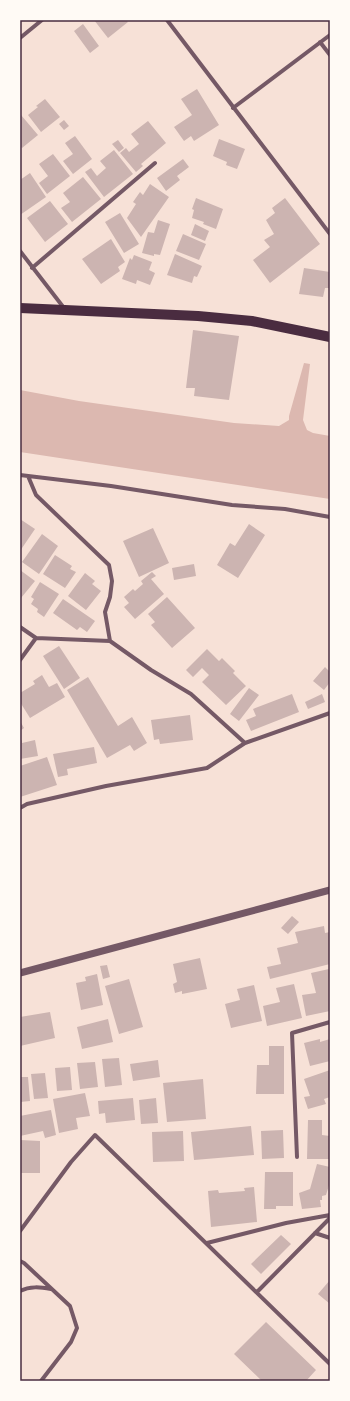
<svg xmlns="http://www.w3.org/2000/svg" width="350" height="1401" viewBox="0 0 350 1401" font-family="Ubuntu,sans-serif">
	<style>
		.water { fill: #dcb8b0 }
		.building { fill: #ccb4b1 }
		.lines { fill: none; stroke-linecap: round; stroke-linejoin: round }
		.minor { stroke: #755966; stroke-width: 4 }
		.tertiary { stroke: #755966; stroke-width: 7 }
		.primary { stroke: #4a2c40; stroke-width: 10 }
		.neatline { fill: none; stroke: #4a2c40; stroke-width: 1.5 }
	</style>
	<rect width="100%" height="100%" fill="#f7e1d7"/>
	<path class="water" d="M304,363L310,364L303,420L307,430L313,433L330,436V499L20,452V390L79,401L234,423L279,426L289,420V416Z"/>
	<path class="building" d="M94,20H126L128,22L108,38Z
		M83,24L99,46L90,53L74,31Z
		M197,89L219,125L194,141L191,136L184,141L174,127L192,115L181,99Z
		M45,99L60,117L41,132L28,115L38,107L36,106Z
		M21,115L38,135L22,148L20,146V116Z
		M64,120L69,126L64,130L59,124Z
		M148,121L166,143L141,164L143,166L136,172L120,153L126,148L129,152L139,144L131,134Z
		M75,136L92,159L73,174L63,161L73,154L65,143Z
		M219,139L245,149L237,169L226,165L227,162L213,156Z
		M118,140L124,148L119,152L112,144Z
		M114,150L133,174L104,197L85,172L91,168L97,176L106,168L100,161Z
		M53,154L70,176L47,194L39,183L48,176L39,164Z
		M183,159L189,167L177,176L180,180L166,191L157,178Z
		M30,173L46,197L20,215V180Z
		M83,177L101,199L72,222L61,208L70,202L63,193Z
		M150,184L169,197L141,237L127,218L136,204L133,202L140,192L143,195Z
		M196,198L223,209L216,229L203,224L204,222L192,218L194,210L192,209Z
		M285,198L320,244L270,283L253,260L270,247L264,240L274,234L266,220L275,213L272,208Z
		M50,201L68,224L45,242L27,218Z
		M120,213L139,244L124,253L105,222Z
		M158,220L170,224L160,255L154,254V256L142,253L148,232L154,233Z
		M195,224L209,231L205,241L191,235Z
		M183,234L206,244L199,260L176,251Z
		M111,239L125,262L118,267L120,271L101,284L82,259Z
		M175,254L202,266L197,277L194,276L192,283L167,275Z
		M134,255L152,262L149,270L155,273L150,285L137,280L136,284L122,279L130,258L132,260Z
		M304,268L330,272V288H325L323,297L299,294Z
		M193,330L239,336L229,400L194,396L195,388H186Z
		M20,519L35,529L20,551Z
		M249,524L265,535L238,578L217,565L230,543L235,546Z
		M153,528L169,563L139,577L123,541Z
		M42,534L58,546L39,574L22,562Z
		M55,555L72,566L70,569L76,572L65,588L43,574Z
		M194,564L196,576L174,580L172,568Z
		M20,570L35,581L21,598L20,597Z
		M152,572L156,576L151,579L164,594L135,619L124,607L129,603L124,597L133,589L135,591L143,584L141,581Z
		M85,573L95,581L92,584L101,591L86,610L68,596Z
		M40,582L59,594L44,617L37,612L38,609L31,604L34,599L31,597Z
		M167,597L195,628L172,648L151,625L155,622L148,614Z
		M63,599L95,621L87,632L80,627L77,630L53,613Z
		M59,646L80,678L64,689L43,656Z
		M207,649L219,661L222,658L235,671L233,673L246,686L226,705L202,682L209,675L202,668L193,677L186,670Z
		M325,667L330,672V682L324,690L313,681Z
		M42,675L49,687L57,683L65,697L30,718L20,702V693L35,684L33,681Z
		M88,677L118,726L132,717L147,743L134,751L130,745L107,758L67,690Z
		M249,688L259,695L239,721L230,714Z
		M292,694L299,712L251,731L246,720L256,716L253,709Z
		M322,694L325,702L308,709L305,702Z
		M190,715L193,740L160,744L159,739L154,740L151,720Z
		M20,721L24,728L20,731Z
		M22,740V743L35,740L38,756L20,759V741Z
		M94,747L97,763L67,769L68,775L58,777L53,754Z
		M47,757L57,785L20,797V766Z
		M292,916L299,922L288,934L281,928Z
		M324,926L325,933L330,932V964L270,979L267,967L281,964L277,948L298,943L295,932Z
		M200,958L207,989L182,994V991L175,993L173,984L177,982L173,964Z
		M107,965L110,977L103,979L100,966Z
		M329,969L330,976V1011L306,1016L302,995L316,993L311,973Z
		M97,974L103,1005L81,1010L76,983L86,981L85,977Z
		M129,979L143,1027L119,1034L105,986Z
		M294,984L302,1018L267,1026L263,1006L280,1002L276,988Z
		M254,985L262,1021L231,1028L225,1004L240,1000L237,989Z
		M50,1012L55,1038L20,1046V1017Z
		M108,1019L113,1042L82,1049L77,1027Z
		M320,1039V1042L330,1039V1061L310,1066L304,1043Z
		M269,1046H284V1094H256L257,1065H269Z
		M119,1058L122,1085L105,1087L102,1059Z
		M158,1060L160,1077L133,1081L130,1064Z
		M95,1062L98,1087L80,1089L77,1063Z
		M70,1067L72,1090L57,1091L55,1068Z
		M330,1070V1097L324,1099L326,1104L308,1109L304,1097L310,1096L304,1079Z
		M45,1073L48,1098L34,1099L31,1074Z
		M20,1077H28L30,1101L20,1102Z
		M203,1079L206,1119L167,1122L163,1083Z
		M85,1093L90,1116L76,1118L78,1129L59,1133L53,1099Z
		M133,1098L135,1120L106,1123L105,1113L99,1114L98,1101Z
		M156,1098L158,1123L141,1124L139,1100Z
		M51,1110L56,1135L45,1138L43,1131L20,1136V1116Z
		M308,1120H322V1135L330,1136V1159H307Z
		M251,1126L254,1155L194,1160L191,1132Z
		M283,1130L284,1158L262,1159L261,1131Z
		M183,1131L184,1161L153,1162L152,1132Z
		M20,1140L40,1141V1173H20Z
		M317,1164L330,1167V1182L326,1195L322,1196V1200H320L321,1207L302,1209L299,1193L310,1189Z
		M265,1172H293V1206H276V1209H264Z
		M254,1187L257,1222L211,1227L208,1191L218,1190L219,1193L245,1191L244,1188Z
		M281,1235L291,1244L261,1274L251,1264Z
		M330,1280V1304L318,1294Z
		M266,1322L316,1370L306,1381H262L234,1354Z"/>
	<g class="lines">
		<path class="minor" d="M167,20L330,234
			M20,38L42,20
			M320,42L330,55
			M233,108L330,35
			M20,251L64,308
			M32,268L155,163
			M20,475L111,486L232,505L285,509L330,517
			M28,476L36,495L109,565L112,581L110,597L105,612L110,641L151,670L191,694L245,743
			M20,627L36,638L110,641
			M20,660L36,638
			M20,808L27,804L106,786L207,768L245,743L330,713
			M297,1157L292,1033L330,1022
			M20,1231L71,1162L95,1135L330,1364
			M315,1233L330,1238
			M207,1243L286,1223L330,1215
			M20,1261L24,1263L70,1306L77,1328L71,1342L41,1381
			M20,1291C30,1286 40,1287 51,1289
			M257,1292L330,1218"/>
		<path class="tertiary" d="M20,973L330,890"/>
		<path class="primary" d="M20,308L198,316L252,321L330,337"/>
	</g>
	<rect width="350" height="1401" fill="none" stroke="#fffaf5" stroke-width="42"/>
	<rect x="21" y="21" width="308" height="1359" class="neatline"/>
</svg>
